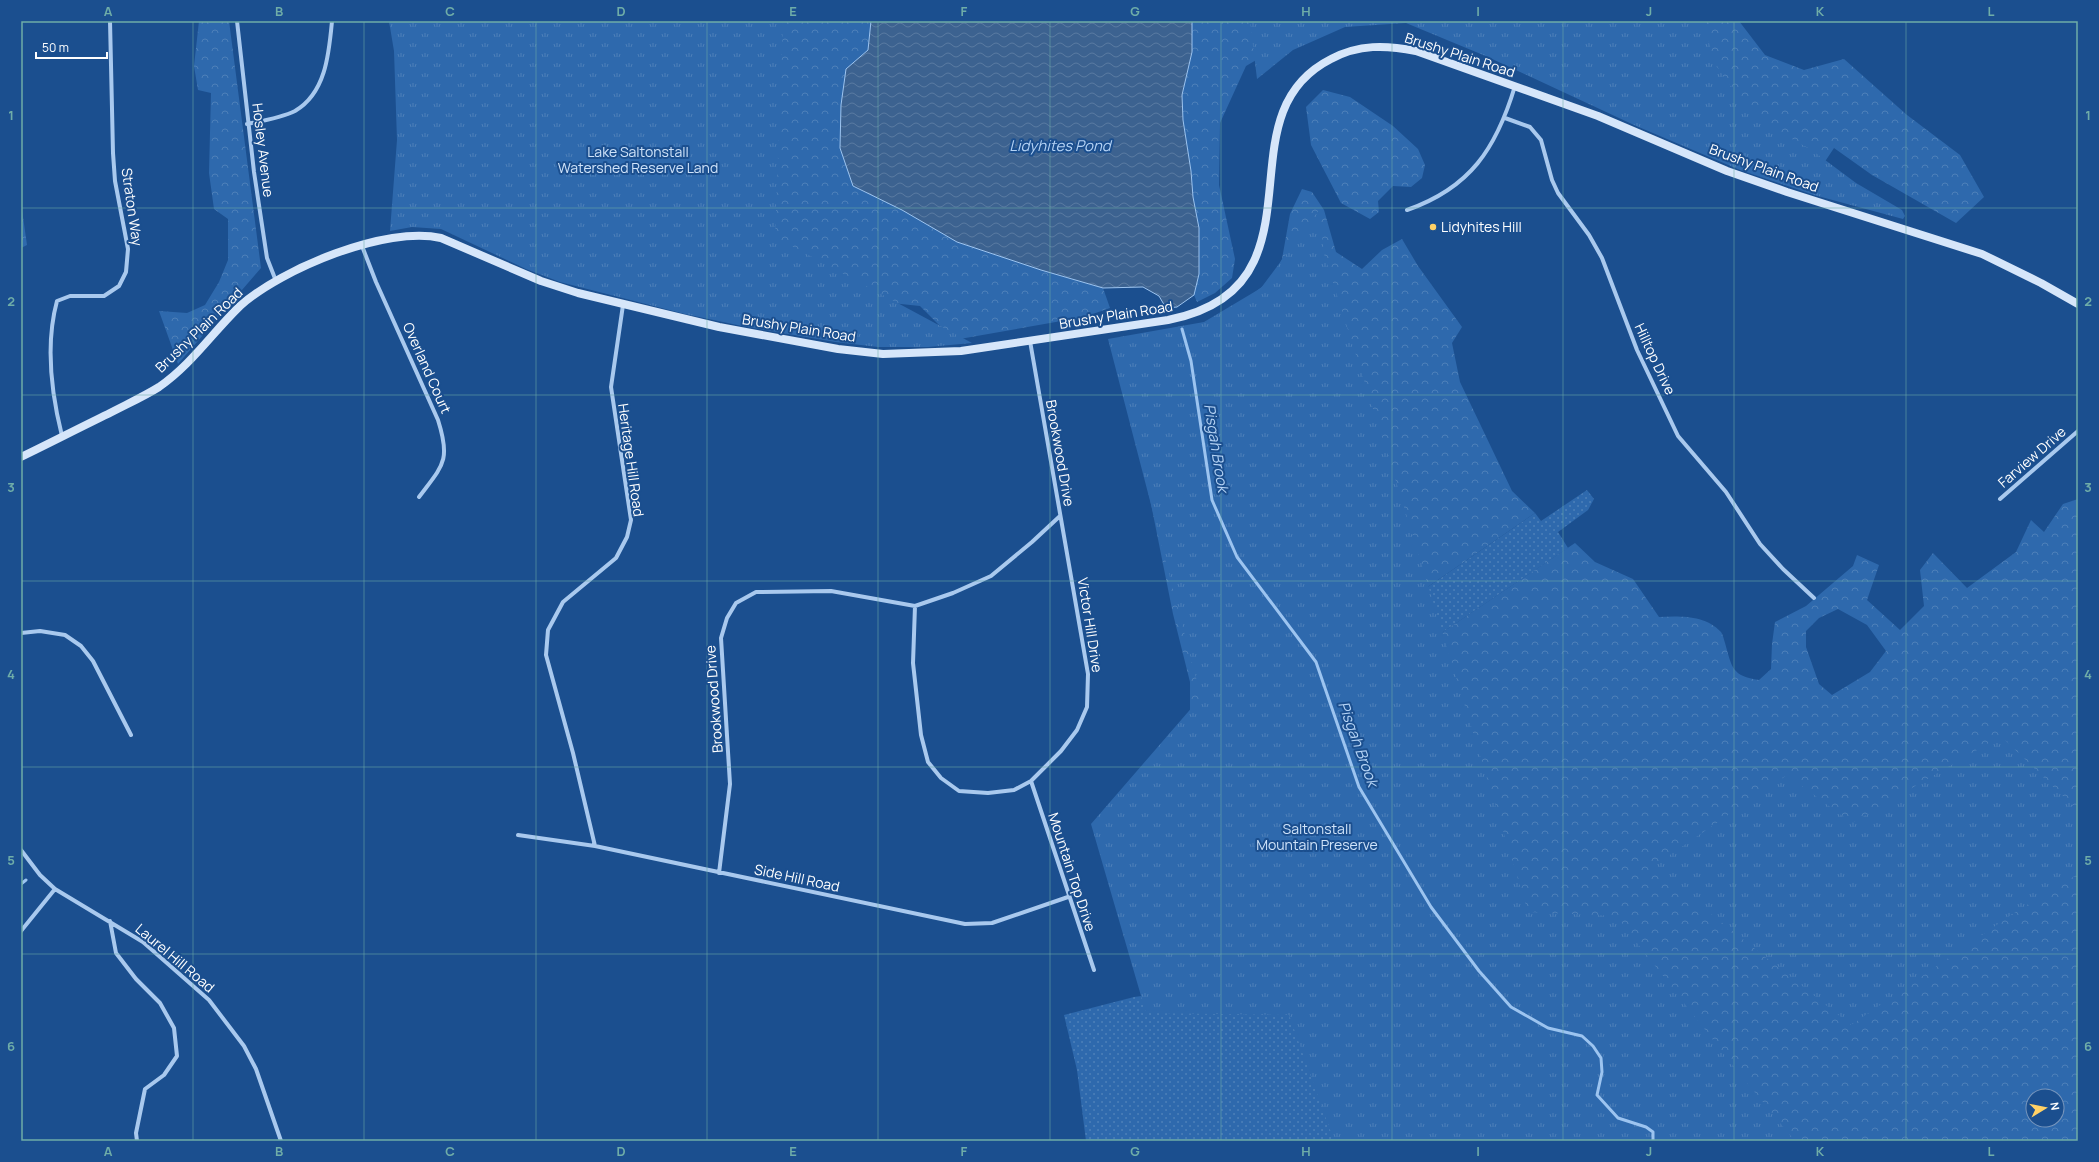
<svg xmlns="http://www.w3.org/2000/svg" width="2099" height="1162" viewBox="0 0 2099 1162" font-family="Manrope,sans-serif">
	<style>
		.grass { fill: url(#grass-dots) }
		.forest { fill: url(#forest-crowns); fill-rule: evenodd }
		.park { fill: url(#park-tufts) }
		.water { fill: url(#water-waves); stroke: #9cc4f0 }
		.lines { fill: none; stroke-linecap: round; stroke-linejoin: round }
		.stream { stroke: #9cc4f0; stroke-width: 3 }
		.minor { stroke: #a9c9ee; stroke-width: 4 }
		.secondary { stroke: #d6e6fa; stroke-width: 8 }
		.grid { fill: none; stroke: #6fada8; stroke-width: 1; stroke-opacity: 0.55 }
		.poi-dot { fill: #ffd166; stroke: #1b4f8f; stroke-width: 1.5 }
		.labels { text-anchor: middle; stroke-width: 4; stroke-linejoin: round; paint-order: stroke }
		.street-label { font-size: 14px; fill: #fff; stroke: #1b4f8f }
		.park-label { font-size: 14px; fill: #cfe3fa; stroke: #1b4f8f }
		.poi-label { font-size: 14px; fill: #fff; stroke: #1b4f8f; text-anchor: start }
		.water-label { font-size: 15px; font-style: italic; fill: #b5d3f5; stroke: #1b4f8f }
		.neatline { fill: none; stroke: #6fada8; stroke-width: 1.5 }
		.grid-label { font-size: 13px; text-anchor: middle; font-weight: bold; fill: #6fada8 }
	</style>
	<defs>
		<pattern id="grass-dots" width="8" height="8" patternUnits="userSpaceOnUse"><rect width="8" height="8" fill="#2e69ad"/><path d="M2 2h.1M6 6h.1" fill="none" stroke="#4d80b9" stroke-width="1.8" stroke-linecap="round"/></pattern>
		<pattern id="forest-crowns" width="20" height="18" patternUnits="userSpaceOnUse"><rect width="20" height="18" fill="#2e69ad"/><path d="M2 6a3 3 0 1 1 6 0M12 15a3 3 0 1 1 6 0" fill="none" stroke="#4d80b9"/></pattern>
		<pattern id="park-tufts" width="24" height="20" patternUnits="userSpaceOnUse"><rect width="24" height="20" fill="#2e69ad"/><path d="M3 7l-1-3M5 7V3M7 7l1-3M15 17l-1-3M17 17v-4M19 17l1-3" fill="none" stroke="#4d80b9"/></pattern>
		<pattern id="water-waves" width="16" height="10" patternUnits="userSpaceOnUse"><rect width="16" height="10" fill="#3c6290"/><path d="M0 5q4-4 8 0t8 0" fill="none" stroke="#597aa1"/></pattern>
	</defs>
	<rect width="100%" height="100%" fill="#1b4f8f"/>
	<path class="grass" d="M1587,490L1594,499L1588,510L1558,532L1568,548L1343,699L1323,659L1535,513L1541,521Z
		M1300,975L1360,1141H1086L1077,1070L1064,1015L1134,997Z"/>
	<path class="forest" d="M199,21H229L261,268L178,364L159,311L187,313L205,305L219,282L228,260V219L214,209L209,173L211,93L198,90L194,66Z
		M392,21H871L868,50L846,70L853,186L902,210L1041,270L1103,288L1110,308L1084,317L954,340L920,306L721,285Z
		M1192,21H1323L1246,66L1220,123L1219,185L1235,259L1232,278L1215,293L1197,302L1194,295L1199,274V228L1193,197L1191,171L1183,120L1182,95L1192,52Z
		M1516,21H1739L1765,55L1804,70L1844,59L1907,115L1960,155L1984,197L1956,223L1872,175L1834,148L1816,175Z
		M1323,90L1350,97L1393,126L1418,149L1425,165L1422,178L1411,187L1393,186L1378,201L1379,212L1370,219L1341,203L1311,145L1306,107Z
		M1302,189L1312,192L1324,210L1336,252L1362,269L1382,250L1402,239L1418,266L1462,327L1452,343L1460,382L1512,491L1535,513L1323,659L1343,699L1575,543L1595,562L1633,579L1659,617C1680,616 1705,615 1721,632C1723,635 1724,640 1725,643C1732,668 1732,676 1759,680L1771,669L1772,644L1775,622L1806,606L1853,566L1857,555L1879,565L1867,600L1900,630L1924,606L1920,570L1933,553L1967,588L2016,552L2031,520L2044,532L2063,504L2078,499V1141H1360L1300,975L1190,732V682L1173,614L1141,454L1202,332L1271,280L1282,259L1290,214ZM1838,609L1867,625L1886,651L1870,672L1832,695L1819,684L1806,647V631L1819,618ZM2033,1096H2057V1120H2033Z
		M21,203L27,245L21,248Z"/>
	<path class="park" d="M389,21H783L775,237L972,343L928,347H878L835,342L742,326L685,314L560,282L526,269L441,229L412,227L390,231L397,140L394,51Z
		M1250,21H1703L1715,64L1738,97L1778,131L1813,151L1856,183L1902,210L1905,216L1903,219L1814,195L1740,170L1634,125L1488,57L1406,23L1345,27L1293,50L1257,79Z
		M1319,210L1324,254L1400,494L1528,912L1616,916L1742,1077L1795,1141H1334L1289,1015L1146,1013L1091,824L1201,697L1108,339L1204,322L1261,288Z
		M2001,736L2078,811V874L2017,911L1851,1025L1652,867L1787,775L1852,823Z"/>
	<path class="water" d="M871,21H1192V52L1182,95L1183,120L1191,171L1193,197L1199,228V274L1194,295L1177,307L1166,308L1159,296L1143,287L1103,288L1041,270L957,242L902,210L853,186L840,148L841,105L846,69L868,50Z"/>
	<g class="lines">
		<path class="stream" d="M1182,329L1191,361L1212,500L1237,557L1316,662L1359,787L1431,907L1479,971L1511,1007L1548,1028L1582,1036L1593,1046L1601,1058L1602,1072L1597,1095L1618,1118L1646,1127L1653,1132V1141
			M21,884L26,880"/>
		<path class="minor" d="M237,21L254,172L267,258L276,281
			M1505,118L1530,127L1541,140L1552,180L1558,193L1589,235L1602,258L1637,350L1678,436L1726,492L1760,544L1783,569L1814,598
			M247,124C262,121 281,118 295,111C326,93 329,53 332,21
			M1407,210C1470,188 1496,149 1515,86
			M362,246L376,282L438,420C451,461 443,465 419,497
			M62,436C51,392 45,345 57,301L70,296H104L119,286L126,272L128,249L115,181L113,153L110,21
			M2000,499L2078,431
			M915,606L913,663L921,735L928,762L941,778L959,791L988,793L1014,790L1031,781L1061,751L1077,730L1087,707L1088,674L1030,341
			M21,633L40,631L65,635L81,646L93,661L131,735
			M1031,781L1094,970
			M518,835L595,846L965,924L992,923L1068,897
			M595,846L573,753L546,655L548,630L563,602L616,558L627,537L631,520L611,387L623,305
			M21,850L40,875L55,889L143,942L209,1000L244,1046L256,1069L281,1141
			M719,873L730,784L721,638L727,618L736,603L756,592L831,591L915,606L953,593L991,576L1032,542L1060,516
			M110,921L116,953L136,979L160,1003L174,1028L177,1056L164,1075L145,1089L136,1133L137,1141
			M21,931L55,889"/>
		<path class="secondary" d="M21,457C50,443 79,428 108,414C125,405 143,397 159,387C191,365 212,333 240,306C281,269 387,225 441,238L541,281L578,293L719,327L838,349L883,354L961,351L1168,320C1204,313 1238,296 1254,261C1285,194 1250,100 1331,59C1359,44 1386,45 1416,51L1598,116L1727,171L1787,192L1982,254L2041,283L2078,304"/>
	</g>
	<path class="grid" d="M193,21V1141M364,21V1141M536,21V1141M707,21V1141M878,21V1141M1050,21V1141M1221,21V1141M1392,21V1141M1563,21V1141M1734,21V1141M1906,21V1141M21,208H2078M21,395H2078M21,581H2078M21,767H2078M21,954H2078"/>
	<circle class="poi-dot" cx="1433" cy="227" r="4"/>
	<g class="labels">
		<g class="street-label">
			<text transform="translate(1460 55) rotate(18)" y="5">Brushy Plain Road</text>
			<text transform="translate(263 150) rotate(83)" y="5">Hosley Avenue</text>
			<text transform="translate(1764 168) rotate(20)" y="5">Brushy Plain Road</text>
			<text transform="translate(132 207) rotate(82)" y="5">Straton Way</text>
			<text transform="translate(1116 315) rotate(-9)" y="5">Brushy Plain Road</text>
			<text transform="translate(799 328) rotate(9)" y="5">Brushy Plain Road</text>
			<text transform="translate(199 330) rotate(-44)" y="5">Brushy Plain Road</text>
			<text transform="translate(1655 359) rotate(65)" y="5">Hilltop Drive</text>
			<text transform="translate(427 368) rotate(66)" y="5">Overland Court</text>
			<text transform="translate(1060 453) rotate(80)" y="5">Brookwood Drive</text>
			<text transform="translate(2032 457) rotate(-41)" y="5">Farview Drive</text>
			<text transform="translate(631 460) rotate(82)" y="5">Heritage Hill Road</text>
			<text transform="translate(1090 625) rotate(81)" y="5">Victor Hill Drive</text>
			<text transform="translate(714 699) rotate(-94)" y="5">Brookwood Drive</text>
			<text transform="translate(1072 872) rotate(72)" y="5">Mountain Top Drive</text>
			<text transform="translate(797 878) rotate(12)" y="5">Side Hill Road</text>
			<text transform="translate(175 958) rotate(40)" y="5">Laurel Hill Road</text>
		</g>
		<g class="park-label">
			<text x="638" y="157">Lake Saltonstall<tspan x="638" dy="16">Watershed Reserve Land</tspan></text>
			<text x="1317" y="834">Saltonstall<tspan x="1317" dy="16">Mountain Preserve</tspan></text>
		</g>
		<g class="poi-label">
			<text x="1441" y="232">Lidyhites Hill</text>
		</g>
		<g class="water-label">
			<text x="1060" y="151">Lidyhites Pond</text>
			<text transform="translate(1216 448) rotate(81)" y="5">Pisgah Brook</text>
			<text transform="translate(1358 744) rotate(70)" y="5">Pisgah Brook</text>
		</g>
	</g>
	<rect width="2099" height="1162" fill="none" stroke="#1b4f8f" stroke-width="44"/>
	<g transform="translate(2045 1108) rotate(80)"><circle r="19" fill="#1b4f8f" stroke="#7695bc"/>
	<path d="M0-3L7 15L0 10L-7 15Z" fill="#ffd166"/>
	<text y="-6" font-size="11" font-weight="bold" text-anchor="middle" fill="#ffffff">N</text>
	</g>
	<path d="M36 52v6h71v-6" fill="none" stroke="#ffffff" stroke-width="2"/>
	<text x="42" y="52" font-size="12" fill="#ffffff" stroke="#1b4f8f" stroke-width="3" paint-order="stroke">50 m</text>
	<rect x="22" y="22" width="2055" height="1118" class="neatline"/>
	<g class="grid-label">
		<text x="108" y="16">A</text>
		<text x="279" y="16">B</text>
		<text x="450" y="16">C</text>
		<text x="621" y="16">D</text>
		<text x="793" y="16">E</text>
		<text x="964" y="16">F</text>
		<text x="1135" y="16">G</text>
		<text x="1306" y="16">H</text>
		<text x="1478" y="16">I</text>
		<text x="1649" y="16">J</text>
		<text x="1820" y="16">K</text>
		<text x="1991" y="16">L</text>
		<text x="11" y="120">1</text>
		<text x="2088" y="120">1</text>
		<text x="11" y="306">2</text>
		<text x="2088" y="306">2</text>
		<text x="11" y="492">3</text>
		<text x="2088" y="492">3</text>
		<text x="11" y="679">4</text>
		<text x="2088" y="679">4</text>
		<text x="11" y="865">5</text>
		<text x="2088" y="865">5</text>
		<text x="11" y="1051">6</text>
		<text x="2088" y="1051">6</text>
		<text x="108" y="1156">A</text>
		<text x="279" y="1156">B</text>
		<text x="450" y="1156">C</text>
		<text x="621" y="1156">D</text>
		<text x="793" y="1156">E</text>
		<text x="964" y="1156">F</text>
		<text x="1135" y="1156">G</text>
		<text x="1306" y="1156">H</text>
		<text x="1478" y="1156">I</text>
		<text x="1649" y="1156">J</text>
		<text x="1820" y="1156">K</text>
		<text x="1991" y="1156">L</text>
	</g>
</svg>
